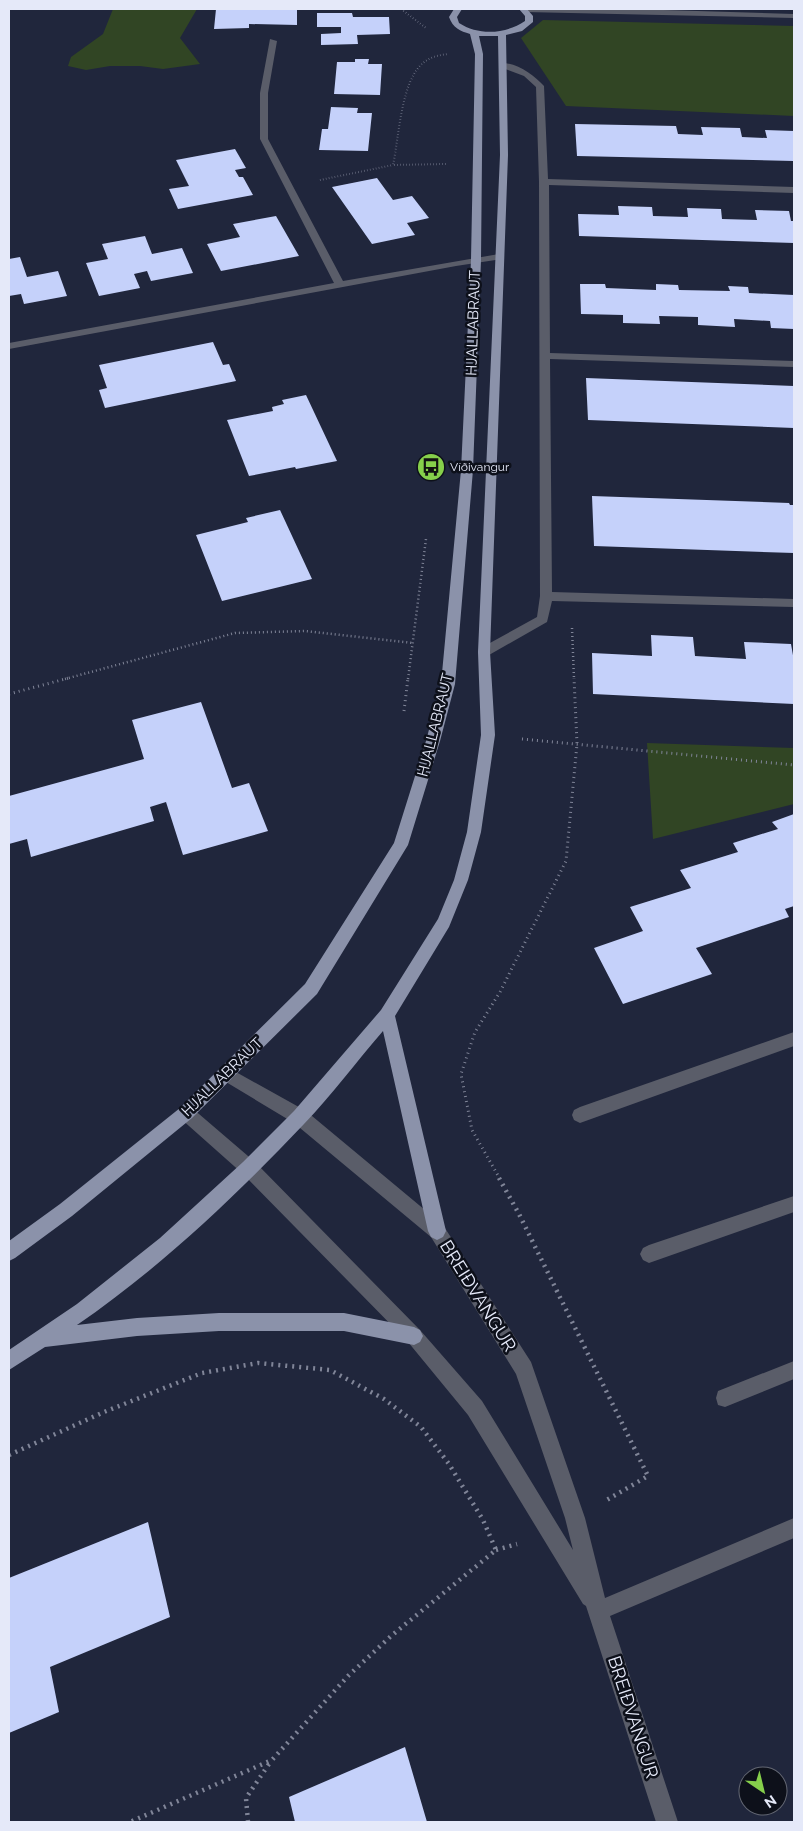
<svg xmlns="http://www.w3.org/2000/svg" width="803" height="1831" viewBox="0 0 803 1831" font-family="Raleway,sans-serif">
	<style>
		.green { fill: #314524 }
		.building { fill: #c5d1fa }
		.lines { fill: none; stroke-linecap: round; stroke-linejoin: round }
		.path-far3 { stroke: #808598; stroke-width: 2; stroke-dasharray: 0.5 2.5; stroke-linecap: butt }
		.path-far2 { stroke: #808598; stroke-width: 2.5; stroke-dasharray: 1 3; stroke-linecap: butt }
		.path-far1 { stroke: #808598; stroke-width: 3; stroke-dasharray: 1 4; stroke-linecap: butt }
		.path { stroke: #808598; stroke-width: 4.5; stroke-dasharray: 2 5; stroke-linecap: butt }
		.minor { fill: #5a5d69; fill-rule: evenodd }
		.major { fill: #8b92aa; fill-rule: evenodd }
		.labels { text-anchor: middle; stroke-width: 5; stroke-linejoin: round; paint-order: stroke }
		.far-poi-label { font-size: 12px; fill: #e5e9f9; stroke: #0d101a; text-anchor: start }
		.street-label { font-size: 15px; fill: #e5e9f9; stroke: #0d101a }
		.near-street-label { font-size: 18px; fill: #e5e9f9; stroke: #0d101a }
	</style>
	<rect width="100%" height="100%" fill="#20263c"/>
	<path class="green" d="M113,9H197L180,38L200,64L163,69L140,66H110L86,70L68,66L71,57L103,34Z
		M543,20L794,26V116L566,106L521,38Z
		M647,743L794,748V804L653,839Z"/>
	<path class="building" d="M216,9H252L251,10L297,9V25L249,24V28L214,29Z
		M317,13H352L353,17H389L390,34L357,35L358,44L321,45V34L341,33V27H317Z
		M355,59H369L368,64H382L380,95L334,94L337,62H355Z
		M331,107L358,108L357,113H372L368,151L319,150L322,129H328Z
		M575,124L676,126L678,134L703,135L701,127L740,128L742,137L767,138L765,130L794,131V161L577,156Z
		M235,149L246,168L235,170L239,177H243L253,195L178,209L169,189L189,186L176,160Z
		M377,178L393,200L412,196L429,218L407,223L415,235L372,244L332,187Z
		M618,206L652,207L653,216L688,217L687,208L721,209L722,219L757,220L755,210L789,211L791,221H794V243L579,236L578,214L619,215Z
		M276,216L299,256L221,271L207,244L240,237L233,224Z
		M145,236L152,254L182,248L193,273L151,281L147,271L134,274L140,288L99,296L86,263L108,259L102,244Z
		M20,257L27,277L58,271L67,296L24,304L21,294L9,296V259Z
		M580,284H605L606,288L656,290V284L678,285L679,290L730,291L728,286L748,287L749,293L794,295V329L771,328L770,321L734,319L735,327L698,325V317L659,316L660,324L623,323V315L581,314Z
		M213,342L223,365L229,364L236,381L105,408L99,390L107,388L99,365Z
		M586,378L794,386V428L588,420Z
		M306,395L337,461L296,469L295,467L249,476L227,420L273,411L272,407L284,404L282,400Z
		M592,496L789,503L790,505H794V553L594,546Z
		M280,510L312,579L222,601L196,535L248,522L246,518Z
		M651,635L693,637L695,656L746,659L744,642L791,644L794,661V704L593,694L592,653L652,656Z
		M201,702L232,788L249,783L268,831L183,855L166,802L150,807L154,821L31,857L27,839L9,844V796L144,759L132,720Z
		M794,814V906L785,909L789,917L696,948L712,974L623,1004L594,948L643,931L630,907L691,888L680,870L738,852L733,843L778,829L772,822Z
		M148,1522L170,1617L50,1667L59,1712L9,1733V1578Z
		M405,1747L427,1822H295L289,1797Z"/>
	<g class="lines">
		<path class="path-far3" d="M401,9L426,28
			M446,164L393,165C399,137 401,81 423,63C430,57 439,55 448,54
			M320,180L393,165"/>
		<path class="path-far2" d="M572,628L574,679
			M65,679L235,633L305,631L413,643
			M408,679L426,539"/>
		<path class="path-far1" d="M9,694L69,678
			M404,711L408,678
			M522,739L794,765
			M500,1179L472,1130L461,1074L475,1032L500,992L566,861L577,744L574,678"/>
		<path class="path" d="M499,1178L519,1214L648,1476L605,1501
			M9,1455L104,1412L202,1373L258,1363L330,1370L384,1399L421,1427L449,1464L483,1520L496,1550L391,1636L348,1676L272,1760L130,1822
			M496,1550L517,1544
			M248,1822L246,1798L271,1761"/>
		<path class="minor" d="M522,9L664,10L794,14V18L525,12H522Z
			M270,39L277,41L268,93V139L343,281L499,254L502,255V259L456,266L9,349V343L334,283L260,139V93Z
			M500,63C516,62 534,75 544,86L548,179L794,187V193L549,185L550,353L794,361V367L550,359L552,592L794,599V607L552,601L547,622L489,655H479L478,652L479,649L537,617L540,596L539,182L536,87L524,76L500,67Z
			M794,1032V1046L580,1123L574,1120L572,1115L574,1110L580,1107Z
			M227,1067L306,1111L443,1225L531,1362L585,1518L605,1598L794,1518V1538L610,1616L678,1822H656L586,1606L583,1604L468,1415L408,1342L243,1174L180,1118L178,1113L180,1108L186,1105L192,1108L255,1162L420,1330L482,1401L573,1550L565,1518L516,1374L431,1237L294,1123L221,1079L219,1074L221,1069Z
			M794,1196V1212L649,1263L643,1260L640,1254L643,1248L649,1245Z
			M794,1361V1379L725,1407L718,1405L716,1398L718,1391Z"/>
		<path class="major" d="M454,9H462L457,17L459,23C479,36 506,34 525,21V16L519,9H527L533,16V22L522,31L506,35L508,155L490,652L495,735L481,832L468,880L449,927L395,1016L446,1231L443,1237L437,1240L431,1237L428,1231L383,1031C356,1062 332,1095 304,1124C235,1197 160,1268 77,1325L137,1318L219,1313H344L414,1327L420,1330L423,1336L420,1342L414,1345L344,1331H219L137,1336L45,1347L9,1370V1350L77,1304L160,1238L243,1162L294,1111L381,1010L438,919L454,880L467,832L481,735L478,652L500,155L498,36H479L483,54L481,260L473,470L455,684L440,741L408,845L317,994L192,1118L72,1216L15,1258L9,1261V1241L60,1204L180,1108L305,984L394,843L426,741L441,684L461,470L471,260L475,54L470,34C460,31 453,28 449,17Z"/>
	</g>
	<defs>
		<symbol id="bus-disc" viewBox="-11 -11 22 22"><circle r="9.5" fill="#86cf4b" stroke="#0d101a"/><path d="M-5-6H5V4H4V6H2V4H-2V6H-4V4H-5ZM-3.5-4V0h7V-4ZM-3.5 1.2v1.5H-2V1.2ZM2 1.2v1.5H3.5V1.2Z" fill="#111"/></symbol>
	</defs>
	<g fill-rule="evenodd">
		<use href="#bus-disc" x="415" y="451" width="32" height="32"/>
	</g>
	<g class="labels">
		<g class="far-poi-label">
			<text x="450" y="471">Víðivangur</text>
		</g>
		<g class="street-label">
			<text transform="translate(473 323) rotate(-88)" y="5">HJALLABRAUT</text>
			<text transform="translate(435 725) rotate(-76)" y="5">HJALLABRAUT</text>
			<text transform="translate(222 1077) rotate(-44)" y="5">HJALLABRAUT</text>
		</g>
		<g class="near-street-label">
			<text transform="translate(478 1296) rotate(58)" y="6">BREIÐVANGUR</text>
			<text transform="translate(633 1717) rotate(72)" y="6">BREIÐVANGUR</text>
		</g>
	</g>
	<rect width="803" height="1831" fill="none" stroke="#e5e9f9" stroke-width="20"/>
	<g transform="translate(763 1791) rotate(145)"><circle r="24" fill="#0d101a" stroke="#636773"/>
	<path d="M0-4L9 19L0 12L-9 19Z" fill="#86cf4b"/>
	<text y="-8" font-size="14" font-weight="bold" text-anchor="middle" fill="#e5e9f9">N</text>
	</g>
</svg>
